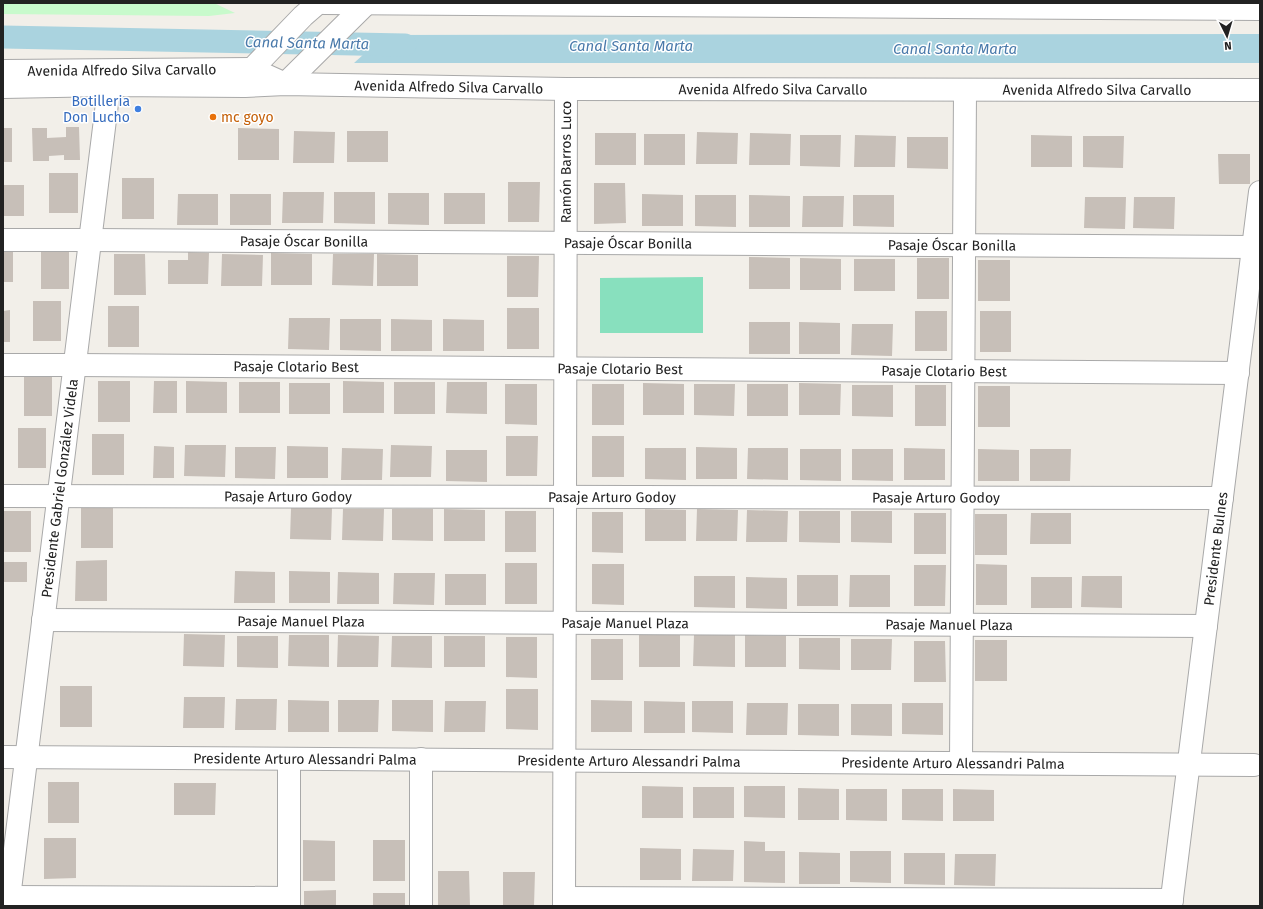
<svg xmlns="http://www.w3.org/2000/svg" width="1263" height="909" viewBox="0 0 1263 909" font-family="'Fira Sans',sans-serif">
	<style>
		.park { fill: #c8facc }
		.pitch { fill: #88e0be }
		.water { fill: #aad3df }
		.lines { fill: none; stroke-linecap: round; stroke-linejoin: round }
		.canal { stroke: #aad3df; stroke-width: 23 }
		.building { fill: #c7bfb8 }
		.minor-casing { stroke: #a9a9a9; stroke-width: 24 }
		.minor { stroke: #fff; stroke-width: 22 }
		.shop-dot { fill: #3f7fe0; stroke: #fff; stroke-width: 1.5 }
		.food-dot { fill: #e8710a; stroke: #fff; stroke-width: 1.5 }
		.labels { text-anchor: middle; stroke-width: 3; stroke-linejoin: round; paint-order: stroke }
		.street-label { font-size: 14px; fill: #222; stroke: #fff }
		.shop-label { font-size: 14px; fill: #366cbe; stroke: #fff; text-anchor: end }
		.food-label { font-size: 14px; fill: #c56008; stroke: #fff; text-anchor: start }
		.water-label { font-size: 15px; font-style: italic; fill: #4a7aab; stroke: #fff }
	</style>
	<rect width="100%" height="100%" fill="#f2efe9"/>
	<path class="park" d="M3,3H214L235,13L209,16L3,14Z"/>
	<path class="pitch" d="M703,277V333H600V278Z"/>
	<path class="water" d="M1260,34V63H354L385,35Z"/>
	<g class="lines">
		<path class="canal" d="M3,37L405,45"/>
	</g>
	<path class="building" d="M66,127H79L80,160H64V155L49,156V161H33L32,128H47V138L66,137Z
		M3,128H12V162H3Z
		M238,128L279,129V160H238Z
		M294,131L335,132L334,163H293Z
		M347,131H388V162H347Z
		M697,132L738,133L737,164H696Z
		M595,133H636V165H595Z
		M750,133L791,134L790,165H749Z
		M644,134H685V165H644Z
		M800,135H841L840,167L800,166Z
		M855,135L896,136L895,167H854Z
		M1031,135L1072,136V167H1031Z
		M1083,136H1124L1123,168L1083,167Z
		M907,137H948V169L907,168Z
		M1218,154H1250V184H1219Z
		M49,173H78V213H49Z
		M122,178H154V219H122Z
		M508,182H540L539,222H508Z
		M594,183H625L626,223L594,224Z
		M4,185H24V216H4Z
		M283,192H324L323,223H282Z
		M334,192H375V224L334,223Z
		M388,193H429V225L388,224Z
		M444,193H485V224H444Z
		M178,194H218V225H177Z
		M230,194H271V225H230Z
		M642,194L683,195V226H642Z
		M695,195H736V227L695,226Z
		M749,195L790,196V227H749Z
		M853,195H894V227L853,226Z
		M803,196H844L843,227H802Z
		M1085,197H1126L1125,229L1084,228Z
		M1134,197H1175L1174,229L1133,228Z
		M41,249H69V289H41Z
		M3,251H13V282H3Z
		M188,252L209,253L208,284H168V260H188Z
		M271,253L312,254V285H271Z
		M114,254H145L146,295H114Z
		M222,254L263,255L262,286H221Z
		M333,254H374L373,286L332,285Z
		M377,254L418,255V286H377Z
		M507,256H539L538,297H507Z
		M749,257L790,258V289H749Z
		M800,258L841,259V290H800Z
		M917,258H949V299H917Z
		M854,259H895V291H854Z
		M978,260H1010V301H978Z
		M33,301H61V341H33Z
		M108,306H139V347H108Z
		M507,308H539V349H507Z
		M10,310V342H3V311Z
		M915,311H947V351H915Z
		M980,311H1011V352H980Z
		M289,318H330L329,350L288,349Z
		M340,319H381V351L340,350Z
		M391,319L432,320V351H391Z
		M443,319L484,320V351H443Z
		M749,322H790V354H749Z
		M799,322L840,323V354H799Z
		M852,324H893L892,356L851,355Z
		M24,375H52V416H24Z
		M98,381H130V422H98Z
		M154,381H177V413H153Z
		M186,381L227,382V413H186Z
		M343,381L384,382V413H343Z
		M239,382H280V413H239Z
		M394,382H435V414H394Z
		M447,382H487V414L446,413Z
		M289,383H330V414H289Z
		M643,383L684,384V415H643Z
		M799,383L841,384L840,415H799Z
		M505,384H537V425L505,424Z
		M592,384H624V425H592Z
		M694,384H735L734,416L694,415Z
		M747,384H788V416H747Z
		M852,385H893V417L852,416Z
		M915,385H946V426H915Z
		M978,386H1010V427H978Z
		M18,428H46V468H18Z
		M92,434H124V475H92Z
		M506,436H538L537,476H506Z
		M592,436H624V477H592Z
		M185,445H226L225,477L184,476Z
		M391,445L432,446L431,477H390Z
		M154,446L174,447V478H153Z
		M287,446L328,447V478H287Z
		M235,447H276L275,479L235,478Z
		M696,447L737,448V479H696Z
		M342,448L383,449L382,480H341Z
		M645,448H686V480L645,479Z
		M748,448H788V480L747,479Z
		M904,448L945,449V480H904Z
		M800,449H841V481L800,480Z
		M852,449H893V481L852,480Z
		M978,449L1019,450V481H978Z
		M1030,449H1071L1070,481H1030Z
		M446,450H487V482L446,481Z
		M81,507L113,508V548H81Z
		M291,508H332L331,540L290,539Z
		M343,509H384L383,541L342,540Z
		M392,509H433V541L392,540Z
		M444,509L485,510V541H444Z
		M645,509L686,510V541H645Z
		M697,509L738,510L737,541H696Z
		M747,510L788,511L787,542H746Z
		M3,511H31V552H3Z
		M505,511H536V552H505Z
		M799,511H840V543L799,542Z
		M851,511H892V543L851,542Z
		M592,512H623V553L592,552Z
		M914,513H946V554H914Z
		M1031,513H1071V544H1030Z
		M975,514H1007V555H975Z
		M107,560V601H75L76,561Z
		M3,562H27V582H3Z
		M505,563H537V604H505Z
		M592,564H624V605L592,604Z
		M976,564L1007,565V605H976Z
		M914,565H946L945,606H914Z
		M235,571L275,572V603H234Z
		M289,571L330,572V603H289Z
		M338,572L379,573V604H337Z
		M394,573H435L434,605L393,604Z
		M445,574H486V605H445Z
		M797,575H838V606H797Z
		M850,575H890V607H849Z
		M694,576H735V608L694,607Z
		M1082,576H1122V608L1081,607Z
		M746,577L787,578V609L746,608Z
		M1031,577H1072V608H1031Z
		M184,634L225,635L224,667L183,666Z
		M289,635H329V667L288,666Z
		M338,635L379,636L378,667H337Z
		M639,635H680V667H639Z
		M694,635H735V667L693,666Z
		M745,635L786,636V667H745Z
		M237,636H278V668L237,667Z
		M392,636H432V668L391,667Z
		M444,636H485V667H444Z
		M506,637H537V678L506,677Z
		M799,638H840V670L799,669Z
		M591,639H623V680H591Z
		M851,639H892L891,670H851Z
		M975,640H1007V681H975Z
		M914,641H945L946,682H914Z
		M60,686H92V727H60Z
		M506,689H538V730L506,729Z
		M184,697H225L224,728H183Z
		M236,699H277L276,730H235Z
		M288,700L329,701V732H288Z
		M338,700H379L378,732H338Z
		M392,700H433V732L392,731Z
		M591,700L632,701V732H591Z
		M445,701H486L485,732H444Z
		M644,701L685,702V733H644Z
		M692,701H733V733L692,732Z
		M747,703H788L787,735H746Z
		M902,703H943V735L902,734Z
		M798,704H839V736L798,735Z
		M851,704H892V736L851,735Z
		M48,782H79V823H48Z
		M174,783H216L215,815H174Z
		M642,786L683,787V818H642Z
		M744,786H785V818L744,817Z
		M693,787H734V818H693Z
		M798,788L839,789V820H798Z
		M846,789H887V821L846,820Z
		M902,789H943V821L902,820Z
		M953,789L994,790V821H953Z
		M44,838H76V878L44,879Z
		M303,840L335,841V881H303Z
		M373,840H405V881H373Z
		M744,841L765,842V851H785V883L744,882Z
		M640,848L681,849V880H640Z
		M693,849L734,850L733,881H692Z
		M850,851H891V883L850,882Z
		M799,852L840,853V884H799Z
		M904,853H945V885L904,884Z
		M955,854H996L995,886L954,885Z
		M438,871H469L470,906H438Z
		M503,872H535L534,906H503Z
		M336,890V906H304V891Z
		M373,893H405V906H373Z"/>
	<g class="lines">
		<defs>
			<g id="minor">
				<path d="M324,3L1260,9"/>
				<path id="s1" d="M3,71L252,69L283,83"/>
				<path d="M247,82L252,69L303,16L318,3"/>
				<path d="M285,84L367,3"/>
				<path id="s2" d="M3,87L109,85L245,86L285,84L566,89L1260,90"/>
				<path id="s3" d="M3,240H90L1253,247"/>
				<path id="s4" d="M3,365H75L1238,373"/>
				<path id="s5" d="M3,496L1222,498"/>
				<path id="s6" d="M43,620L1206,626"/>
				<path id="s7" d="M3,757L1254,765"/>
				<path d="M961,763L965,90"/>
				<path d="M9,897L289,898"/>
				<path d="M564,898L1172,900"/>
				<path id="s8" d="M8,906L111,71"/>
				<path d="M289,906V759"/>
				<path d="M421,906V759"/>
				<path id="s9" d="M564,906L566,89"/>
				<path id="s10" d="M1171,906L1260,192"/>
			</g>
		</defs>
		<use href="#minor" class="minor-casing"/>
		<use href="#minor" class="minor"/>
	</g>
	<circle class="shop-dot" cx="138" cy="109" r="4"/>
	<circle class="food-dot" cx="213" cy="117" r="4"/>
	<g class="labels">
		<g class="street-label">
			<text dy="5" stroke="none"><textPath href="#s1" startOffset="119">Avenida Alfredo Silva Carvallo</textPath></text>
			<text dy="5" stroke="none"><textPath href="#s2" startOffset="446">Avenida Alfredo Silva Carvallo</textPath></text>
			<text dy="5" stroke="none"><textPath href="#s2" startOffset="770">Avenida Alfredo Silva Carvallo</textPath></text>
			<text dy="5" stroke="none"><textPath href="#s2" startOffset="1094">Avenida Alfredo Silva Carvallo</textPath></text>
			<text dy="5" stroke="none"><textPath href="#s9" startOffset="744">Ramón Barros Luco</textPath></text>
			<text dy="5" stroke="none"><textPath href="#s3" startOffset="301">Pasaje Óscar Bonilla</textPath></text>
			<text dy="5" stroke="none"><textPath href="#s3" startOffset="625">Pasaje Óscar Bonilla</textPath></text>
			<text dy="5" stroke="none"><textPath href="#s3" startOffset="949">Pasaje Óscar Bonilla</textPath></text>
			<text dy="5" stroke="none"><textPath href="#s4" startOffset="293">Pasaje Clotario Best</textPath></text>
			<text dy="5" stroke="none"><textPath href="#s4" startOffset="617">Pasaje Clotario Best</textPath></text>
			<text dy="5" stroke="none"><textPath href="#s4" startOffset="941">Pasaje Clotario Best</textPath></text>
			<text dy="5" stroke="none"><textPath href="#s8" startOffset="421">Presidente Gabriel González Videla</textPath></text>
			<text dy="5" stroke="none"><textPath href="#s5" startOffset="285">Pasaje Arturo Godoy</textPath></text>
			<text dy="5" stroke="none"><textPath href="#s5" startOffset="609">Pasaje Arturo Godoy</textPath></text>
			<text dy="5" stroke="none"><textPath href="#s5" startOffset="933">Pasaje Arturo Godoy</textPath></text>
			<text dy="5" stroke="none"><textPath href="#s10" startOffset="360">Presidente Bulnes</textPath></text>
			<text dy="5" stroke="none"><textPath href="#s6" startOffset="258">Pasaje Manuel Plaza</textPath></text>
			<text dy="5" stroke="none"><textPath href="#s6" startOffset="582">Pasaje Manuel Plaza</textPath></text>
			<text dy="5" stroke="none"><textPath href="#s6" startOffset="906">Pasaje Manuel Plaza</textPath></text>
			<text dy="5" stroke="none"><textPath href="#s7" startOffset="302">Presidente Arturo Alessandri Palma</textPath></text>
			<text dy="5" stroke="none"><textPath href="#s7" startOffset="626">Presidente Arturo Alessandri Palma</textPath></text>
			<text dy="5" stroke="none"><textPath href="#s7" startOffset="950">Presidente Arturo Alessandri Palma</textPath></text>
		</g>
		<g class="shop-label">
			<text x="130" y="106">Botilleria<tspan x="130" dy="16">Don Lucho</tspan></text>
		</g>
		<g class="food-label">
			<text x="221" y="122">mc goyo</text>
		</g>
		<g class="water-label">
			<text transform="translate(307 43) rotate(1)" y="5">Canal Santa Marta</text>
			<text x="631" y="51">Canal Santa Marta</text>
			<text x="955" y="54">Canal Santa Marta</text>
		</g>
	</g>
	<rect width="1263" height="909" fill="none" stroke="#222222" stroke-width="8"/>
	<g transform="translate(1227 36) rotate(175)" stroke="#ffffff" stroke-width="3" paint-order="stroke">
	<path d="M0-3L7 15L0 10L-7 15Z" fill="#222222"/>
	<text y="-6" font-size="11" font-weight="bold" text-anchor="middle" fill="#222222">N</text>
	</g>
</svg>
